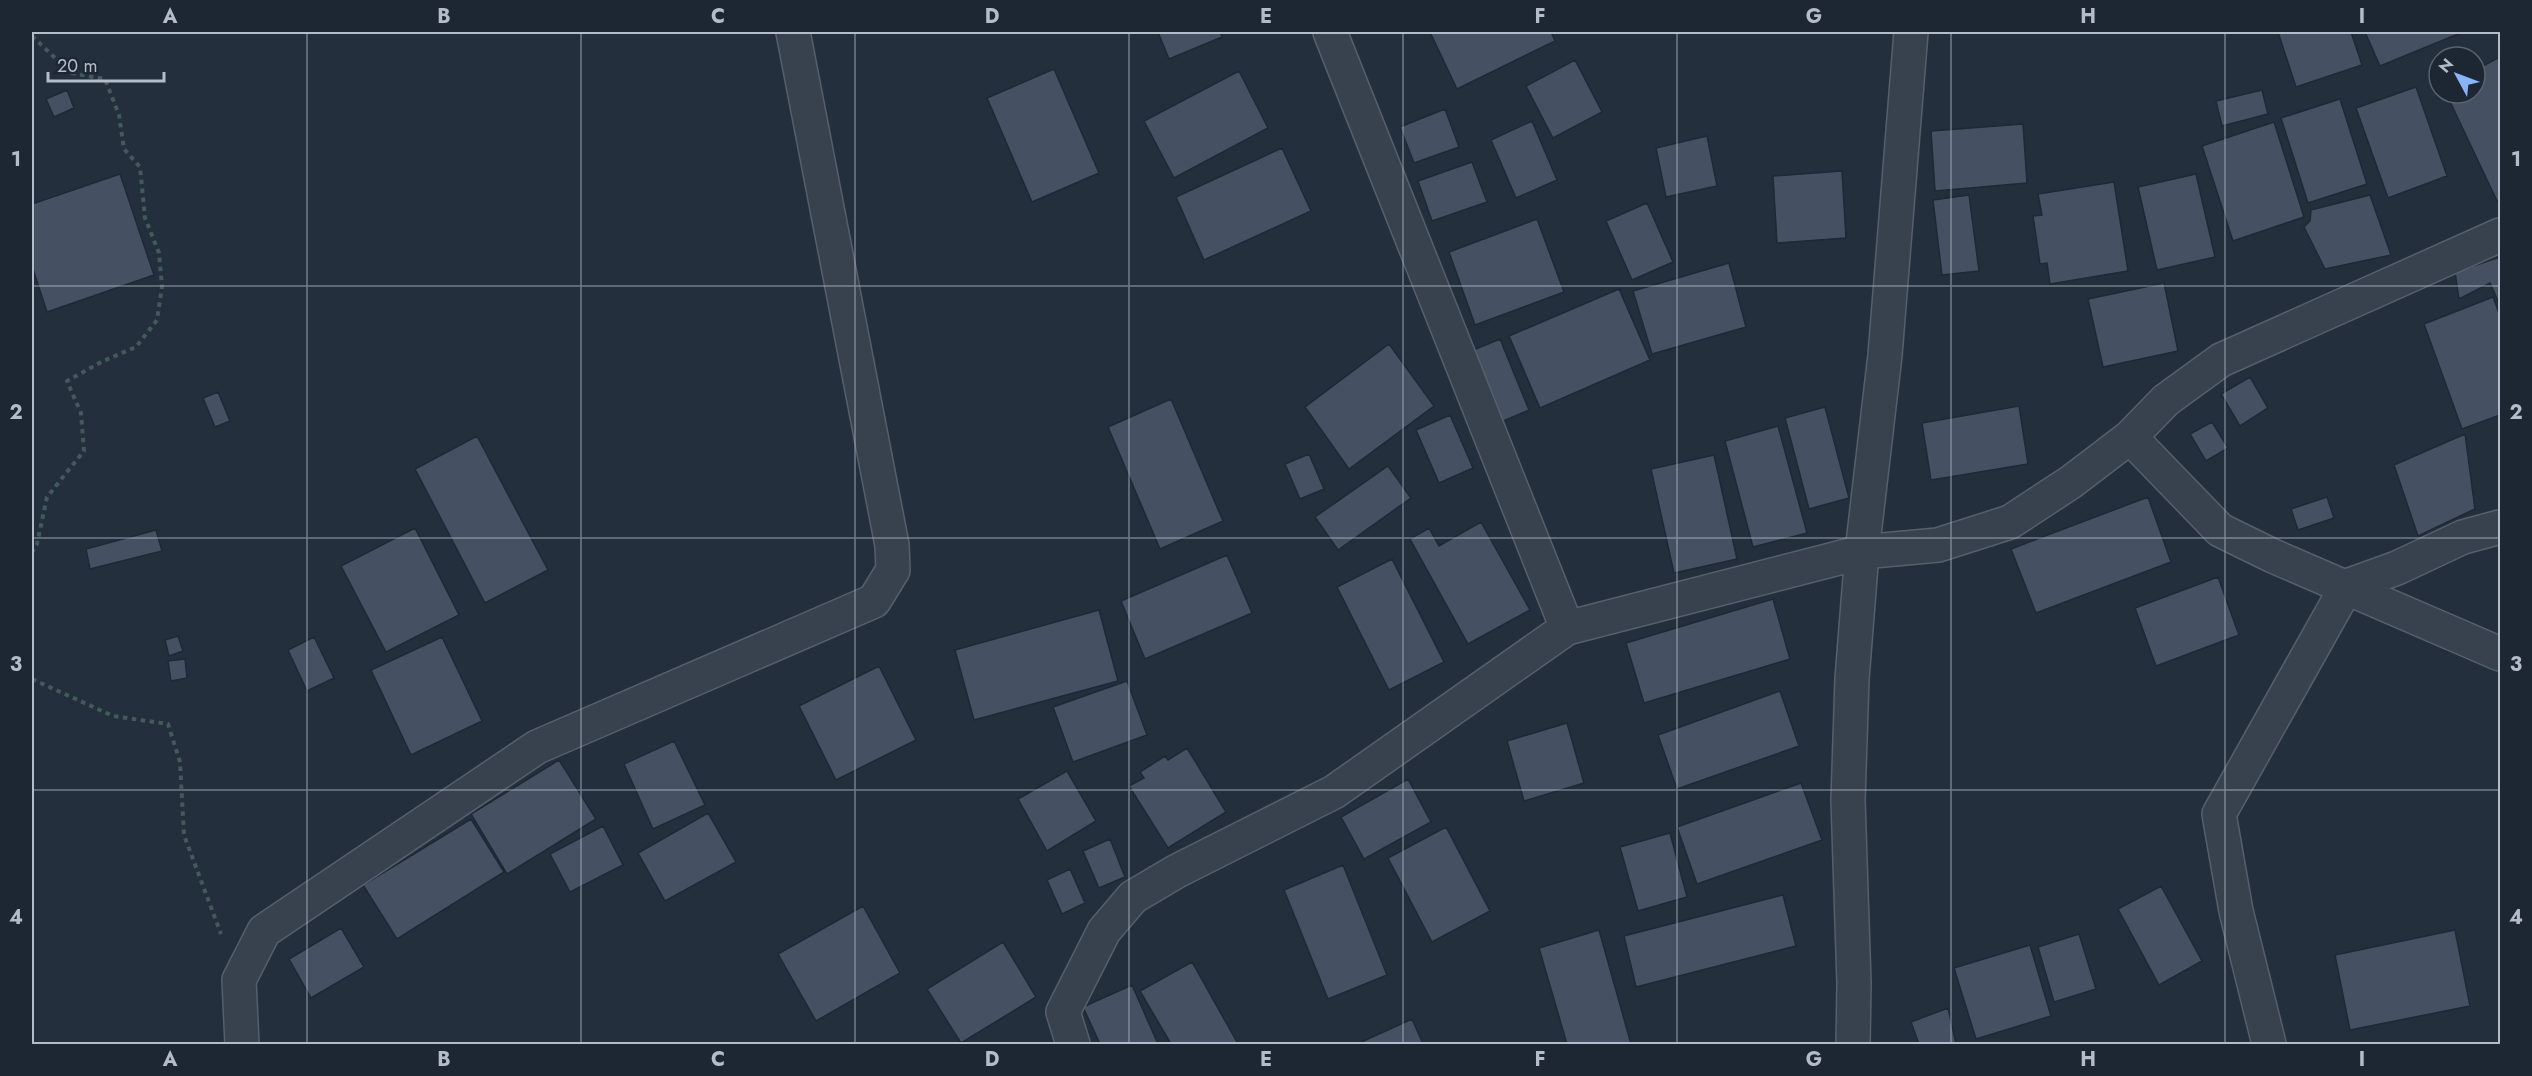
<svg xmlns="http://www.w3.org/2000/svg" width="2532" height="1076" viewBox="0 0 2532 1076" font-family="Jost,sans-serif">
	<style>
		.building { fill: #455162; stroke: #1f2835; stroke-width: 1.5 }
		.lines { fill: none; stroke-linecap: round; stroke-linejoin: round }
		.minor-casing { stroke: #565f6c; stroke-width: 36 }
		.path { stroke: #44595c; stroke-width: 4; stroke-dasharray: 4.5 4.5; stroke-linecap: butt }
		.minor { stroke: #38414e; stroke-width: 33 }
		.grid { fill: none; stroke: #b4bcc9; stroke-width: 1.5; stroke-opacity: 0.55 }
		.neatline { fill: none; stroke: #b4bcc9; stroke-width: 2 }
		.grid-label { font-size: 20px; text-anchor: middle; font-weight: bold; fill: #b4bcc9 }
	</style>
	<rect width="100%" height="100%" fill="#242f3e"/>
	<path class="building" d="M1158,32H1220L1222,37L1169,59Z
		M1430,32H1551L1555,41L1457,89Z
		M2278,32H2351L2362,65L2296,87Z
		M2365,32H2463L2380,66Z
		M2500,57V199L2497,201L2446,93H2475V70Z
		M1575,60L1602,112L1553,138L1526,86Z
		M1054,69L1099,173L1032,202L987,98Z
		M1239,71L1268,128L1174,178L1144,121Z
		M2416,87L2447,176L2388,198L2356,108Z
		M67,90L74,108L54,117L46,99Z
		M2262,90L2268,114L2222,126L2216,101Z
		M2340,99L2367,184L2308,203L2281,118Z
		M1445,109L1459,147L1414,163L1400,127Z
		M1532,121L1557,180L1516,198L1491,140Z
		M2274,122L2304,217L2233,241L2202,146Z
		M2023,124L2027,183L1935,191L1931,131Z
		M1707,136L1717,186L1666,197L1656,148Z
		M1282,148L1311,211L1204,260L1176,197Z
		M1472,162L1487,202L1432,221L1418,181Z
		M1842,171L1846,238L1777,243L1773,176Z
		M120,174L154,275L47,312L32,266V204Z
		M2196,174L2215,257L2157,270L2138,187Z
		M2114,182L2128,271L2050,284L2047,263L2040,264L2033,216L2042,215L2038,194Z
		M1969,195L1979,271L1942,275L1933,200Z
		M2370,195L2391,255L2325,269L2304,227L2310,221L2311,210Z
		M1647,203L1673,262L1632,280L1606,221Z
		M1537,219L1564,292L1475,325L1449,252Z
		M2500,257V305L2490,283L2459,299L2455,272Z
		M1729,263L1746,327L1652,354L1633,291Z
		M2164,283L2178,351L2103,367L2088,299Z
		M1619,289L1650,360L1540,408L1509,336Z
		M2493,297L2500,316V415L2462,429L2424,324Z
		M1500,339L1529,410L1501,422L1471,351Z
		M1389,344L1434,406L1349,469L1305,407Z
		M2250,377L2268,408L2240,426L2221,394Z
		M218,392L230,421L215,427L203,398Z
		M1171,399L1223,521L1160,549L1108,427Z
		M2019,406L2028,464L1931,480L1922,423Z
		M1825,407L1849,498L1809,509L1785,418Z
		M1450,415L1473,468L1439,483L1416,430Z
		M2212,422L2228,448L2206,461L2190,434Z
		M1778,426L1807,533L1753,547L1725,441Z
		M2465,434L2475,509L2418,536L2394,465Z
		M477,436L548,570L485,603L415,469Z
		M1309,454L1324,489L1300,499L1285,464Z
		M1714,455L1737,559L1674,573L1651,469Z
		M1388,466L1411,498L1338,550L1315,517Z
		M2148,497L2171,562L2036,613L2011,549Z
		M2327,497L2334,518L2298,530L2291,509Z
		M1481,522L1530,610L1468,644L1410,539L1429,528L1439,546Z
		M415,528L459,615L386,652L341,566Z
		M156,530L162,551L90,569L86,549Z
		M1227,555L1252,613L1145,659L1121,601Z
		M1392,559L1444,662L1389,690L1337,587Z
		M2218,577L2239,635L2156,666L2135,608Z
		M1773,599L1790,659L1644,703L1626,643Z
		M1099,610L1118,681L974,720L955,650Z
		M178,636L183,651L169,656L165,640Z
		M314,637L334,678L307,691L288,650Z
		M442,637L482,721L411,755L371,670Z
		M185,659L187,678L171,681L168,661Z
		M879,666L916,740L836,780L799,706Z
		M1127,681L1147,735L1073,762L1053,707Z
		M1780,691L1799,746L1677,789L1658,735Z
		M1567,723L1584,783L1524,801L1507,741Z
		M674,741L705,805L653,829L624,764Z
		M1187,748L1226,812L1168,848L1129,786L1144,778L1140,772L1165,756L1168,760Z
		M559,760L596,819L507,874L471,814Z
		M1067,771L1096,821L1047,851L1018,799Z
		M1408,779L1431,822L1364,859L1341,817Z
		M1801,783L1822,840L1697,884L1677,827Z
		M708,813L736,862L665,901L638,853Z
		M471,819L504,872L397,939L363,885Z
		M603,826L623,865L570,892L550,854Z
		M1446,827L1490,911L1432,942L1388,858Z
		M1670,833L1687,897L1638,911L1620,847Z
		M1110,839L1125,877L1099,888L1083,851Z
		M1343,865L1387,975L1328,999L1284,890Z
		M1070,869L1085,903L1062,914L1047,880Z
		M2161,886L2202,961L2159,985L2118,909Z
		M1783,895L1796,946L1636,987L1624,936Z
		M863,906L900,973L816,1021L778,954Z
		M341,928L364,967L311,998L289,959Z
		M1599,930L1631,1044H1567L1539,948Z
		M2455,930L2470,1006L2350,1030L2335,955Z
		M2079,934L2096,989L2054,1002L2038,947Z
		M1003,942L1036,997L961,1043L927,989Z
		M2030,945L2051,1016L1976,1039L1954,968Z
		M1192,962L1237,1042L1232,1044H1171L1140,991Z
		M1132,985L1158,1044H1100L1083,1007Z
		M1948,1008L1956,1044H1919L1911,1022Z
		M1412,1019L1423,1044H1357Z"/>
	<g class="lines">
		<defs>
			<path id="minor" d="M1330,32L1567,628
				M2130,437L2220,530L2273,556L2500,654
				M242,1044L239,980L264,931L537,747L874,601L893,570L892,545L793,32
				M1073,1044L1063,1012L1104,931L1133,897L1177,871L1334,792L1567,628L1862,552L1938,545L2010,522L2071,482L2130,437L2166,400L2221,360L2500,235
				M1853,1044L1854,983L1848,800L1852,679L1862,552L1885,355L1911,32
				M2269,1044L2236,911L2219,814L2347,586L2397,568L2463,537L2500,527"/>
		</defs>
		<use href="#minor" class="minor-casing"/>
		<path class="path" d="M32,36L71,73L105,79L119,115L124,149L140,167L145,218L159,253L162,287L157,320L136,347L103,361L67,381L81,413L84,451L47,497L37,544L32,552
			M32,679L113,716L168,724L180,762L184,835L221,934"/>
		<use href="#minor" class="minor"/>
	</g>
	<path class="grid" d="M307,32V1044M581,32V1044M855,32V1044M1129,32V1044M1403,32V1044M1677,32V1044M1951,32V1044M2225,32V1044M32,286H2500M32,538H2500M32,790H2500"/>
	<rect width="2532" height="1076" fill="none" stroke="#1d2633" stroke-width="66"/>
	<g transform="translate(2457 75) rotate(311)"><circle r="28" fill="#1d2633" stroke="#59626f" stroke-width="1.5"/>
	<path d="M0-4.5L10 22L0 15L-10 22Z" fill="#8ab4f8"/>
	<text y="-9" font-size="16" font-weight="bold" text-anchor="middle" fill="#b4bcc9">N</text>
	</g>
	<path d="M48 72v9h116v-9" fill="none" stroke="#b4bcc9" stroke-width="3"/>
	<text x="57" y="72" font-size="18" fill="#b4bcc9" stroke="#1d2633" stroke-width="4.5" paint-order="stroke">20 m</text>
	<rect x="33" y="33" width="2466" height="1010" class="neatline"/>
	<g class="grid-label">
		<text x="170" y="23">A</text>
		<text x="444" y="23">B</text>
		<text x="718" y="23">C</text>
		<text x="992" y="23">D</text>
		<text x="1266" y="23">E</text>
		<text x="1540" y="23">F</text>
		<text x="1814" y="23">G</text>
		<text x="2088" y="23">H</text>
		<text x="2362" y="23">I</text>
		<text x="16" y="166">1</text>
		<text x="2516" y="166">1</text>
		<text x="16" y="419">2</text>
		<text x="2516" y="419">2</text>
		<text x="16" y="671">3</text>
		<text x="2516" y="671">3</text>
		<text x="16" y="924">4</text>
		<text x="2516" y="924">4</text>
		<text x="170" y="1066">A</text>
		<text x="444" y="1066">B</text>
		<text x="718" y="1066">C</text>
		<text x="992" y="1066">D</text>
		<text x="1266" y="1066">E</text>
		<text x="1540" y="1066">F</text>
		<text x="1814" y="1066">G</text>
		<text x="2088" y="1066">H</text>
		<text x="2362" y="1066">I</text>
	</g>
</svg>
